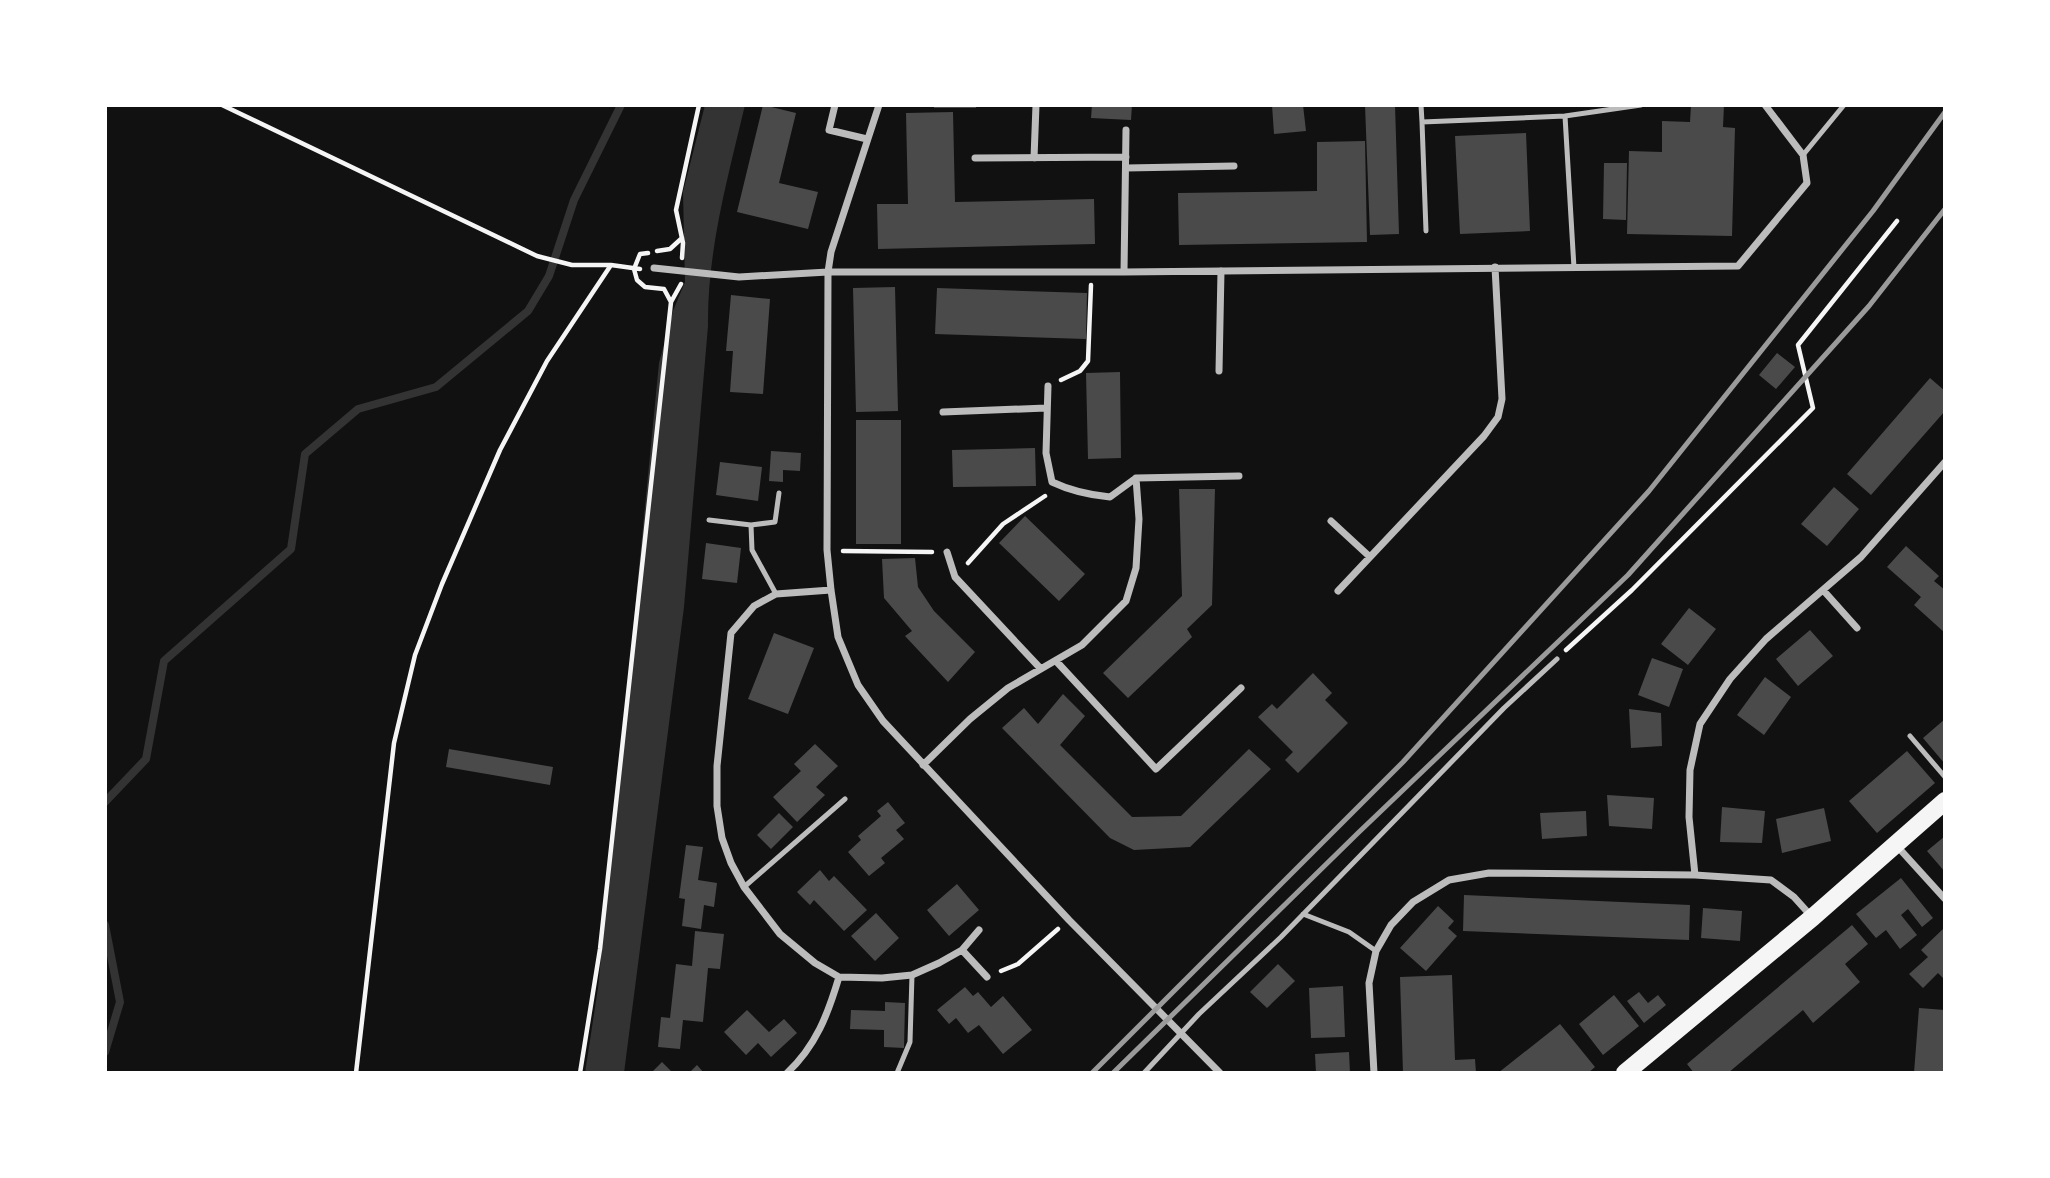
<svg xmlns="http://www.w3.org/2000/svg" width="2050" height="1178" viewBox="0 0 2050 1178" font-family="'Sofia Sans Condensed',sans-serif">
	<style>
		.water { fill: #333 }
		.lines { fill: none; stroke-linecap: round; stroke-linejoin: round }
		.stream { stroke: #333; stroke-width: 8 }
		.building { fill: #4a4a4a }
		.path { stroke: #f5f5f5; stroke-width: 4.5 }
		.service { stroke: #bcbcbc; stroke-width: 5 }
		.minor { stroke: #bcbcbc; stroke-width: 7 }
		.primary { stroke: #f5f5f5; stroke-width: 18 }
		.rail { stroke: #9a9a9a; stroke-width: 5 }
	</style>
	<rect width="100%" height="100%" fill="#111"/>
	<path class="water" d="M705,105H745C728,177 707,251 708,326L684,607L624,1073H585L598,988L659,363L673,311L685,282L683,192Z"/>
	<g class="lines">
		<path class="stream" d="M105,802L146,759L164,661L291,549L305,454L358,409L436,387L528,311L549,276L574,200L621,105
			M105,925L120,1002L105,1052"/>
	</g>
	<path class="building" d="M763,105L796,113L779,183L818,192L808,229L737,212Z
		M934,105H976V108H934Z
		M1092,105H1132L1131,120L1091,118Z
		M1272,105H1303L1306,131L1274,134Z
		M1365,105H1395L1399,234L1370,235Z
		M1691,105H1724L1723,127L1735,128L1732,236L1627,234L1629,151L1662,152V121L1690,122Z
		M953,112L955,202L1094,199L1095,244L878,249L877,204H908L906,113Z
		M1526,133L1530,231L1460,234L1455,136Z
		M1365,141L1367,242L1179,245L1178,193L1317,191V142Z
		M1604,163H1627L1626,220L1603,219Z
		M895,287L898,411L856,412L853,288Z
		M937,288L1087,293L1086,339L935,334Z
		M731,295L770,299L763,394L730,392L733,351H726Z
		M1777,353L1795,367L1776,389L1759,375Z
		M1120,372L1121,458L1088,459L1086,373Z
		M1930,378L1945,391V411L1871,495L1847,474Z
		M856,420H901V544H856Z
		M1035,448L1036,486L953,487L952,450Z
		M771,451L801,453L800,471L783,470V482L769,481Z
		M720,462L762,467L758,501L716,495Z
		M1834,487L1859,509L1827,546L1801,524Z
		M1179,489H1215L1212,605L1187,629L1192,637L1128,698L1103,673L1182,596Z
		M1025,516L1085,574L1059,601L999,543Z
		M706,543L741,548L737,583L702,579Z
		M1906,546L1939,576L1934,581L1945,590V633L1914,605L1921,597L1887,567Z
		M915,558L918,587L934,611L975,652L948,682L905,636L912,631L884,598L882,559Z
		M1689,608L1716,629L1688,665L1661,644Z
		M1810,630L1833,656L1798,686L1776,659Z
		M774,633L814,648L788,714L748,699Z
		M1652,658L1683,669L1669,707L1638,695Z
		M1313,673L1332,693L1325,700L1348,723L1298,773L1285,760L1293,752L1258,717L1272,704L1277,709Z
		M1765,677L1791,697L1764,735L1737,715Z
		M1063,694L1085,716L1060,745L1132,817L1181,816L1249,749L1271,769L1190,847L1134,850L1110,838L1002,728L1024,708L1038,724Z
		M1629,709L1661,713L1662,746L1631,748Z
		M1945,719V764L1923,738Z
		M815,744L838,766L816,787L825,795L797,822L773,797L801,771L794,764Z
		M449,749L553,767L550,785L446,767Z
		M1907,751L1935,783L1877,833L1849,801Z
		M1607,795L1654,798L1652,829L1609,826Z
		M888,802L905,823L896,830L904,839L881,858L885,863L869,876L848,852L861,840L858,836L881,816L877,811Z
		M1722,807L1765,811L1762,843L1720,842Z
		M1824,808L1831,841L1782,853L1776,819Z
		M1586,811L1587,836L1542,839L1540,813Z
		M779,813L793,827L771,849L757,835Z
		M1945,836V872L1927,851Z
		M686,845L703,847L698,880L717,883L714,907L704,905L701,929L682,926L685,899L679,898Z
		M820,870L829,881L834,876L867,910L844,931L814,900L810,905L797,892Z
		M1901,878L1933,918L1922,927L1908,909L1901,915L1917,935L1900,949L1886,930L1876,938L1856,914Z
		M957,884L979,910L949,936L927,910Z
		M1464,895L1690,905L1689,940L1463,931Z
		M1438,906L1454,921L1448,928L1457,936L1426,971L1400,948Z
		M1703,908L1742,911L1740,941L1701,938Z
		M876,913L899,938L875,961L851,936Z
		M1852,925L1868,944L1845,964L1860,982L1813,1023L1803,1010L1728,1073H1694L1687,1064Z
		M1943,929L1945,931V980L1938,973L1923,988L1909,974L1928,957L1921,950Z
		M695,931L724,934L720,969L708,968L703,1022L683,1020L680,1049L658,1047L661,1017L670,1018L676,964L692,966Z
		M1278,964L1295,981L1267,1008L1250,992Z
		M1452,975L1455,1060L1475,1059L1476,1073H1403L1400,977Z
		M1343,986L1345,1037L1311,1038L1309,988Z
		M965,987L973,996L978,992L991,1007L1003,996L1032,1030L1003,1054L979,1025L968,1033L956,1018L949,1024L937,1010Z
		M1639,992L1648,1003L1658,995L1666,1005L1644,1023L1627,1001Z
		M1614,995L1639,1026L1603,1055L1579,1024Z
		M885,1002L905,1003L904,1048L884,1047V1030L850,1029L851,1010L885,1011Z
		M1919,1008L1945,1010V1073H1914Z
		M747,1010L769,1032L784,1019L797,1033L771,1057L758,1043L746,1055L724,1032Z
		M1560,1024L1595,1067L1588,1073H1498Z
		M1349,1052L1350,1073H1316L1315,1054Z
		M662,1062L673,1073H651Z
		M697,1065L704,1073H689Z"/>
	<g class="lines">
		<path class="path" d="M222,105L537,256L572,265H611L640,269
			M657,251L670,249L682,238
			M648,253L640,254L634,269L637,280L645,287L664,289L671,302
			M682,258L683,243L676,210L699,105
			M1061,380L1080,371L1088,361L1091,285
			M843,551L932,552
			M968,563L1003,524L1045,496
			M1566,650L1632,590L1813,408L1798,345L1897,221
			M1001,971L1018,964L1058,929
			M356,1073L394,743L415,655L442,584L500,450L547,361L611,265
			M580,1073L600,949L671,302L681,284"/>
		<path class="service" d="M1421,105L1422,122
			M1565,116L1641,105
			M1803,155L1844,105
			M1426,231L1422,122L1565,116L1574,268
			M709,520L751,525L775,522L779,493
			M751,525L752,550L776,594
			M1910,736L1945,777
			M744,887L845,799
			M1303,914L1349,932L1376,951
			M897,1073L910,1042L912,975
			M1144,1073L1199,1014L1281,937L1504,708L1557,659"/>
		<path class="minor" d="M835,105L829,130L867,139
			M879,105L831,252L828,272L827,550L831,590L838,637L858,685L883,721L1069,920L1220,1073
			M975,158L1126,157
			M1034,158L1036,105
			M1126,168L1234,166
			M654,268L739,277L828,272H1124L1738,266L1807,183L1803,155L1765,105
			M1124,272L1126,130
			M1219,371L1221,271
			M1048,386L1046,453L1052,482C1071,491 1089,495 1110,497L1136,478L1239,476
			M943,412L1046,408
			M1331,521L1370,557
			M947,552L955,577L1041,669
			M831,590L776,594L754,606L731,633L717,766V806L722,838L731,863L744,887L780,934L815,963L839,977L882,978L912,975L939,963L962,950L979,930
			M1823,590L1857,628
			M1338,591L1484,436L1498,417L1502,399L1495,267
			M1056,661L1156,769L1241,688
			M923,765L970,719L1008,688L1082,645L1126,601L1136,568L1139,519L1136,478
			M1896,845L1945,899
			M1695,875L1689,817L1690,770L1700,724L1730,679L1766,639L1861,557L1945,462
			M962,950L987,977
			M787,1073C816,1046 828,1014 839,977
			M1374,1073L1369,983L1376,951L1391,925L1413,902L1449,880L1489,873L1695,875L1771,880L1794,897L1812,917"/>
		<path class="primary" d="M1625,1073L1813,917L1945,801"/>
		<path class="rail" d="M1092,1073L1403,762L1649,491L1873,211L1945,112
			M1113,1073L1358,833L1628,575L1869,306L1945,209"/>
	</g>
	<rect width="2050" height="1178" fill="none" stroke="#ffffff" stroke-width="214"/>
</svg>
